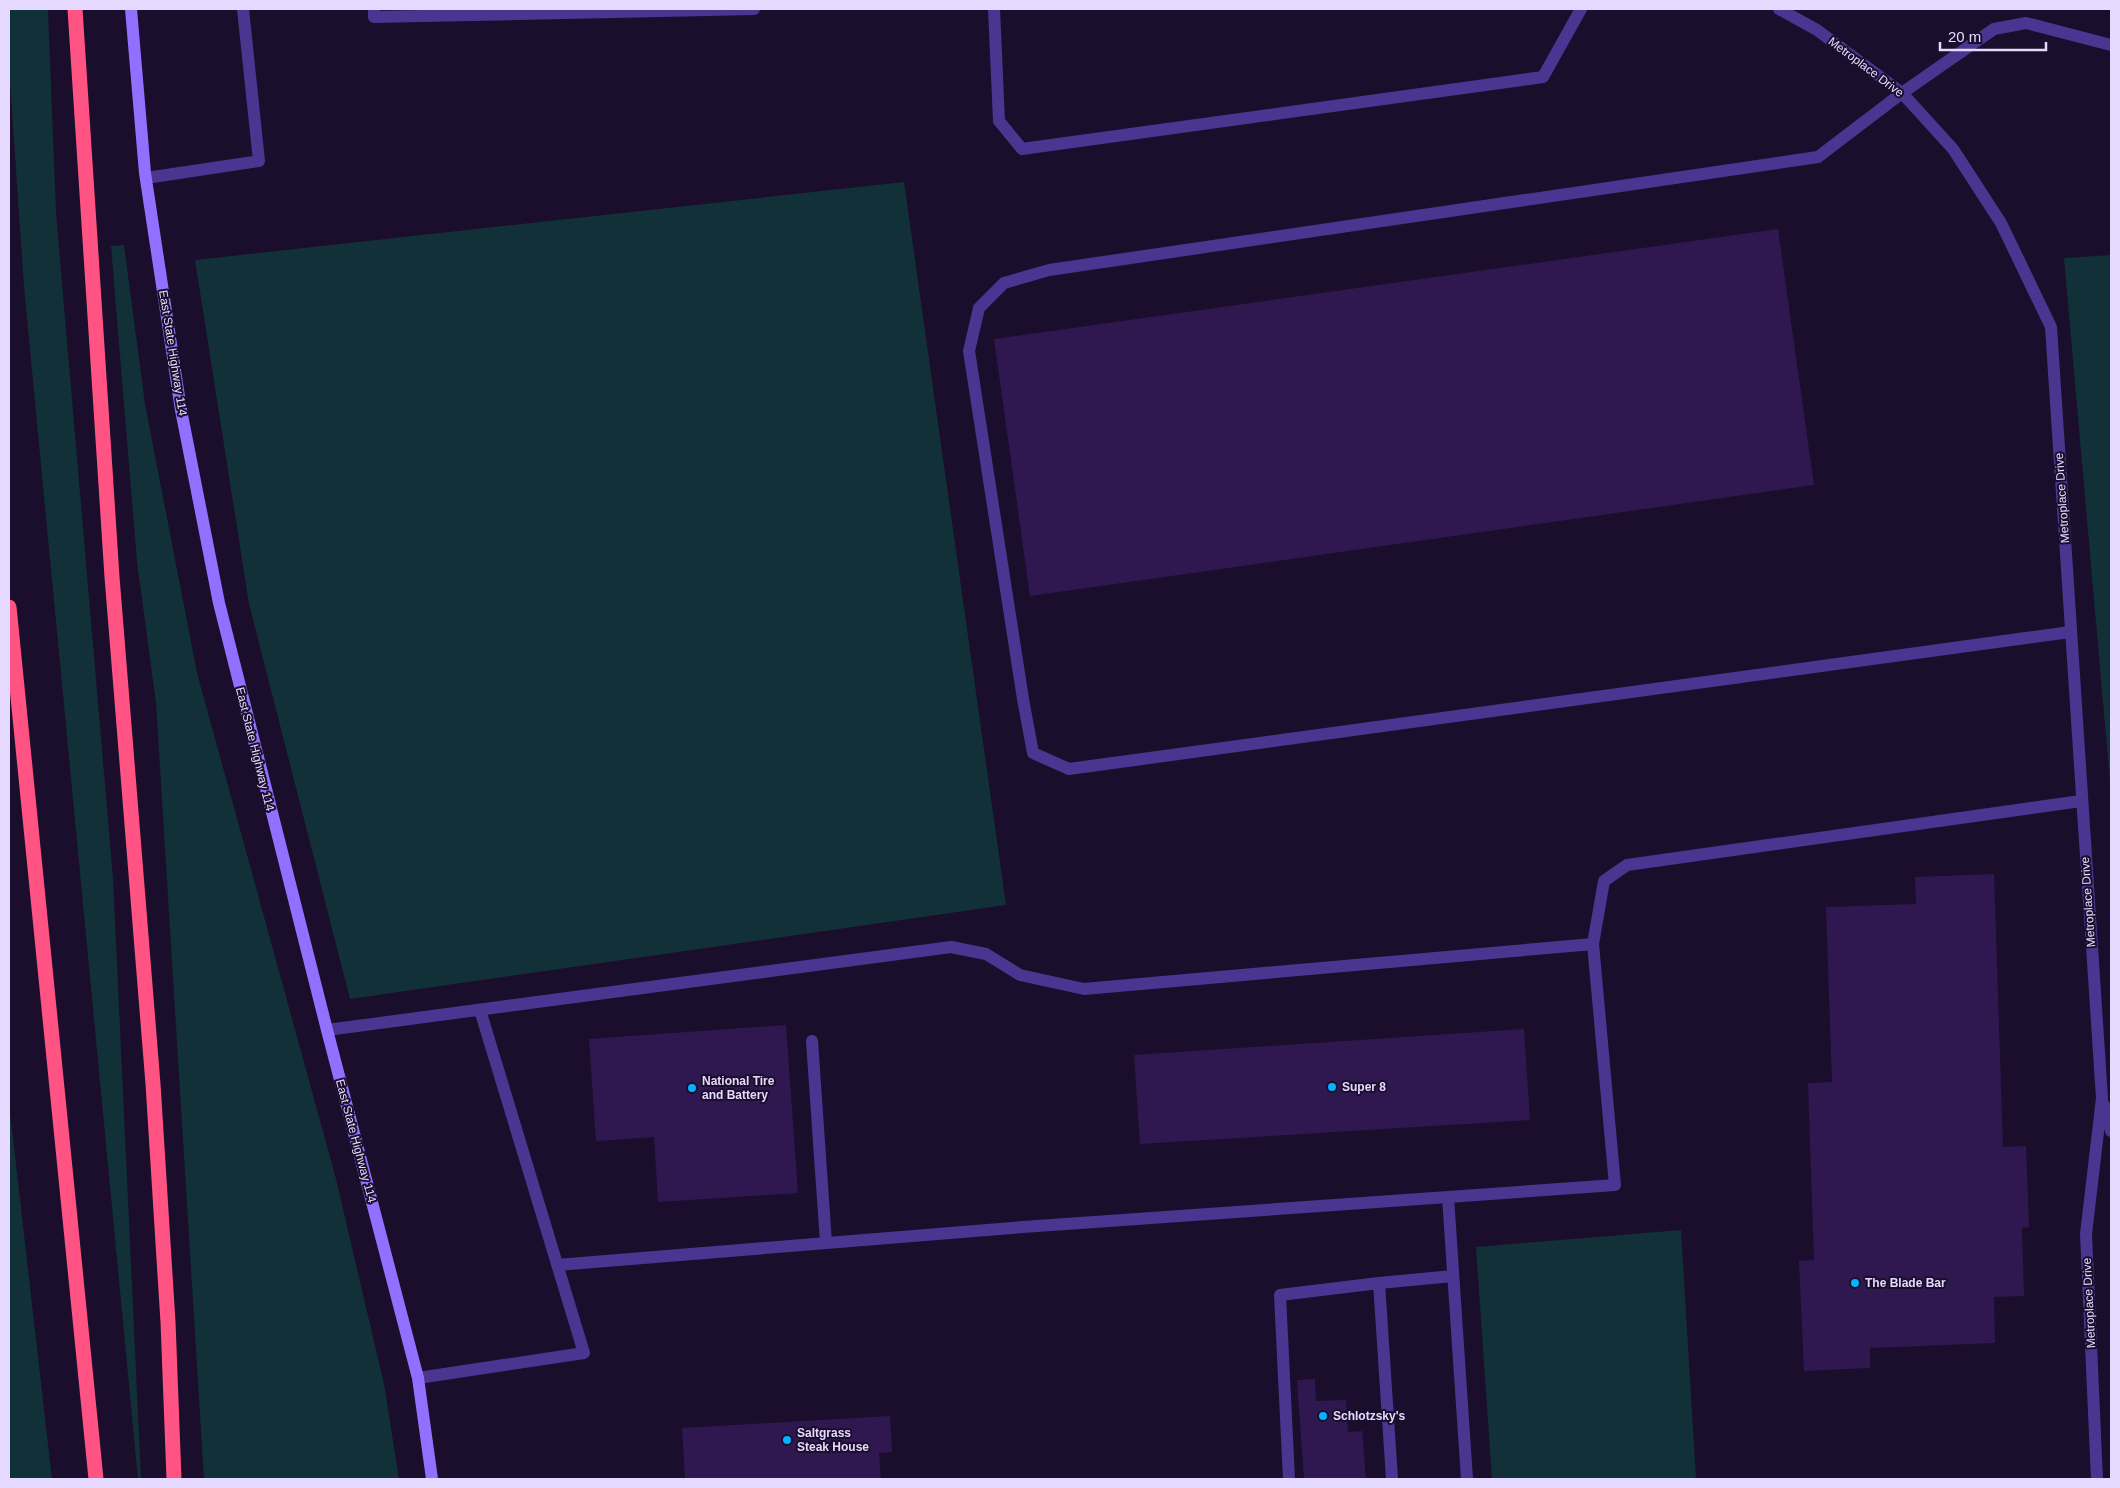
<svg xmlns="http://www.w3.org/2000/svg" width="2120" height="1488" viewBox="0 0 2120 1488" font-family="Helvetica,sans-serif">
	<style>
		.green { fill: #113037 }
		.building { fill: #2f184f }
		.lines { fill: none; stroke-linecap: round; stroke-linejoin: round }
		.lane { stroke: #4b3590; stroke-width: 12 }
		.street { stroke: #4b3590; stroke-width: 12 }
		.secondary { stroke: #9270ff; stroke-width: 12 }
		.highway { stroke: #ff5483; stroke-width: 15 }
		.poi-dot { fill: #05b2ff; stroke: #1a0e2c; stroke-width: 2 }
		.labels { text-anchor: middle; stroke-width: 4; stroke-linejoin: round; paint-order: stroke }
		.street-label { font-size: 12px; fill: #e6d9ff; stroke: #1a0e2c }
		.poi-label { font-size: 12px; font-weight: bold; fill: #e6d9ff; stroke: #1a0e2c; text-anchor: start }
	</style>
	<rect width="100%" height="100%" fill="#1a0e2c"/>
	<path class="green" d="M9,9H48L56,213L113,878L141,1479H138L24,287L9,67Z
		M904,182L1006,905L350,999L249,604L195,260Z
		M124,245L145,404L197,673L335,1175L384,1384L399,1479H204L156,703L137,562L111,246Z
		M2111,255V793L2064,258Z
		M9,1103L52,1479H9Z
		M1681,1230L1696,1479H1492L1476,1247Z"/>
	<path class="building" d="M1778,229L1814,485L1030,596L994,339Z
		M1994,874L2003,1147L2026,1146L2029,1227L2022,1228L2024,1296L1994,1297L1995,1343L1870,1348V1368L1804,1371L1799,1261L1814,1260L1808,1083L1832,1082L1826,907L1916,904L1915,877Z
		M786,1025L798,1193L658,1202L654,1137L596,1141L589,1039Z
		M1524,1029L1530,1120L1140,1144L1134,1055Z
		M1315,1379L1316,1401L1346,1400L1348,1432L1362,1431L1366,1479H1304L1297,1380Z
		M890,1416L892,1452L879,1453L881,1479H685L682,1428Z"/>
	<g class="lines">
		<path class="lane" d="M374,9V17L754,9
			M994,9L999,121L1022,149L1543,77L1581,9
			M146,178L259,161L243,9
			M2070,632L1069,769L1033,753L1023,699L969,351L979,308L1004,283L1049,270L1818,157L1902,93L1994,29L2026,23L2111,45
			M327,1030L951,947L986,954L1020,975L1084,989L1593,944L1604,881L1627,865L2081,801
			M812,1041L826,1243
			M557,1265L1023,1227L1448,1197
			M418,1378L584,1353L480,1010
			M1289,1479L1280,1295L1379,1283
			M1392,1479L1379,1283L1453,1276
			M1467,1479L1448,1197L1615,1185L1593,944"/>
		<path class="street" d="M1779,9L1817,30L1902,93L1953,149L2001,223L2051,327L2102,1098L2086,1234L2097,1479
			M2104,1105L2111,1131"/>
		<path class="secondary" d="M131,9L145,173L181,410L219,603L327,1030L418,1378L432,1479"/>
		<path class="highway" d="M75,9L112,577L153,1084L168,1322L174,1479
			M9,607L96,1479"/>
	</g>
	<g class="poi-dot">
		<circle cx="1332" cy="1087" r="5"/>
		<circle cx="692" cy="1088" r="5"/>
		<circle cx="1855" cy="1283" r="5"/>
		<circle cx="1323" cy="1416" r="5"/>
		<circle cx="787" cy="1440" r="5"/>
	</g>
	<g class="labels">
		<g class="street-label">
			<text transform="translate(1866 67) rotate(37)" y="4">Metroplace Drive</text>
			<text transform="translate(173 353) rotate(81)" y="4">East State Highway 114</text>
			<text transform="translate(2062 498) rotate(-94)" y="4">Metroplace Drive</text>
			<text transform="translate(255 749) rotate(76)" y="4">East State Highway 114</text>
			<text transform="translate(2088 902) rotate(-94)" y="4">Metroplace Drive</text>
			<text transform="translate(356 1141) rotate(75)" y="4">East State Highway 114</text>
			<text transform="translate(2089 1303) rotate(-93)" y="4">Metroplace Drive</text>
		</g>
		<g class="poi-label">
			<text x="702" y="1085">National Tire<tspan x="702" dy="14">and Battery</tspan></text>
			<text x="1342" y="1091">Super 8</text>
			<text x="1865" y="1287">The Blade Bar</text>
			<text x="1333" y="1420">Schlotzsky's</text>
			<text x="797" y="1437">Saltgrass<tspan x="797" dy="14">Steak House</tspan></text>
		</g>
	</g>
	<rect width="2120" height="1488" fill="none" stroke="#e6d9ff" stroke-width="20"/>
	<path d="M1940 42v8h106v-8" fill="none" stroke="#e6d9ff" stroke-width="2.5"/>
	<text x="1948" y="42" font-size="15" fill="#e6d9ff" stroke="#1a0e2c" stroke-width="4" paint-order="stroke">20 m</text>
</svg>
